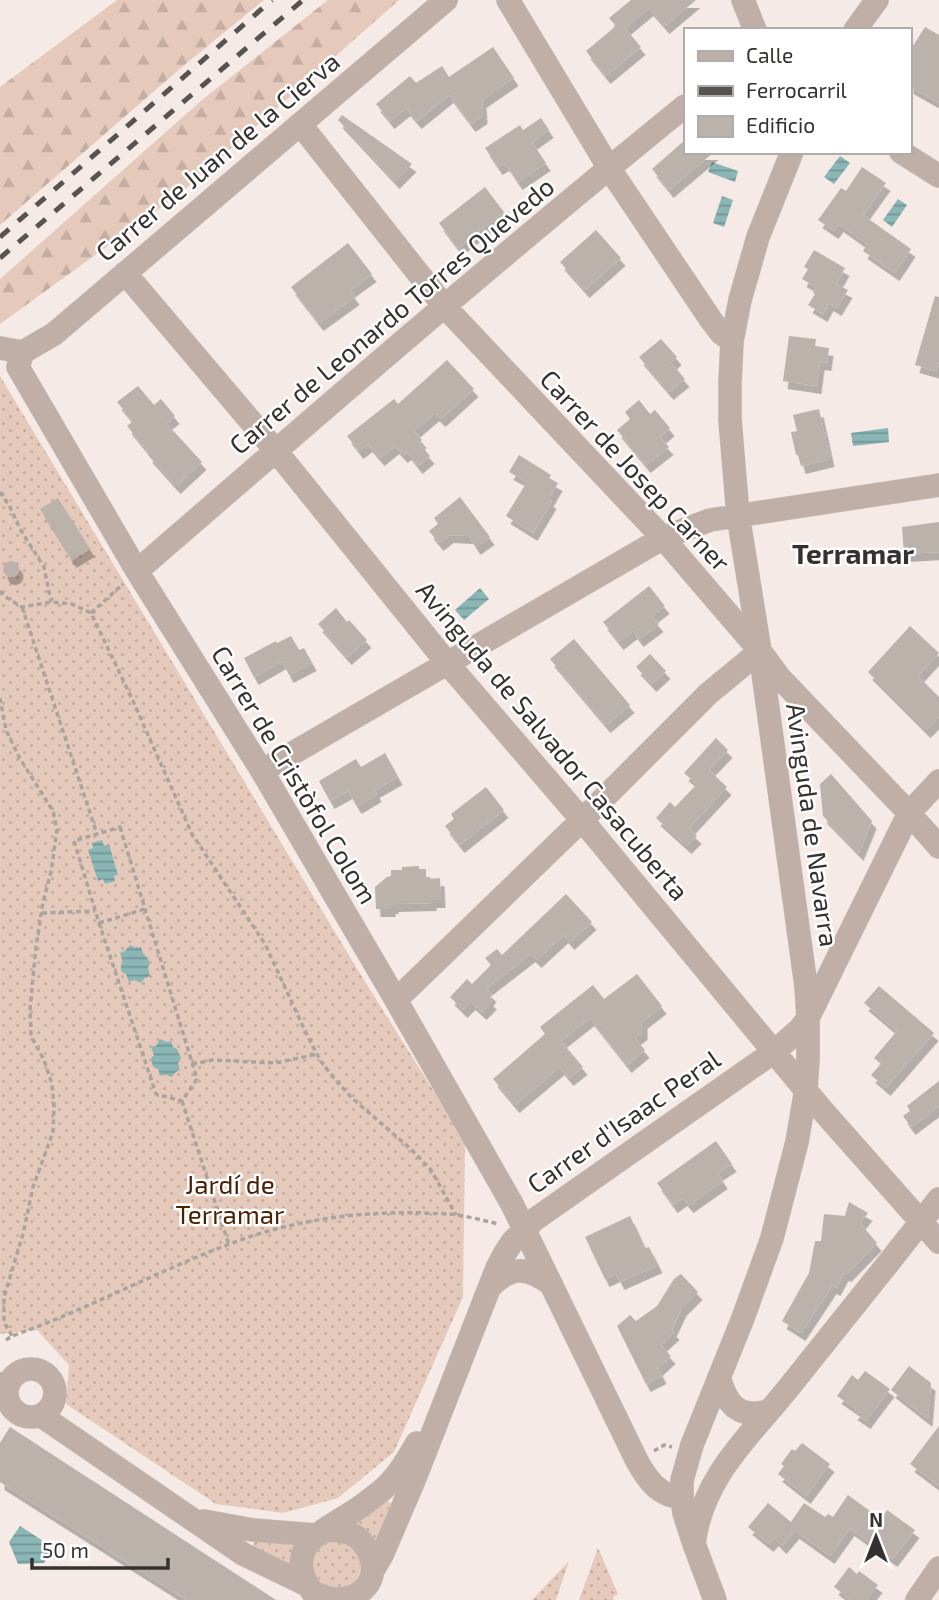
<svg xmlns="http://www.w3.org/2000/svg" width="939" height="1600" viewBox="0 0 939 1600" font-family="'Exo 2',sans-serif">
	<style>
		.grass { fill: url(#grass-dots) }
		.forest { fill: url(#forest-firs) }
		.water { fill: url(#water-rules) }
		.building { fill: #bcb2ac; filter: url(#shadow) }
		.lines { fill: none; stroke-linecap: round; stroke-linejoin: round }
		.minor-casing { stroke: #cfc5c1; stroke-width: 24 }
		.path { stroke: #aba39f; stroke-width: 3.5; stroke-dasharray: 5 3.5; stroke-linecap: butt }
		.minor { stroke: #bfafa7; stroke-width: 23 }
		.rail { stroke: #585350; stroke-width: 5; stroke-dasharray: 12 12; stroke-linecap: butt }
		.labels { text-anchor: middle; stroke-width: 5; stroke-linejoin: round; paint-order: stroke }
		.street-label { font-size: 26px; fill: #35312f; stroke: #fff }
		.park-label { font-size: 26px; fill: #4c2002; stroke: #fff }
		.neighbourhood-label { font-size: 28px; font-weight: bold; fill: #35312f; stroke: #fff }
	</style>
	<defs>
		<pattern id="grass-dots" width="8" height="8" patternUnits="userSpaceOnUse" patternTransform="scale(1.75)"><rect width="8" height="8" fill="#e5cabb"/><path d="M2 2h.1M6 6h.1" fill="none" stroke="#c5aea1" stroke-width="1.8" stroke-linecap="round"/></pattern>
		<pattern id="forest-firs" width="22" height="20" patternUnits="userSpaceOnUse" patternTransform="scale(1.75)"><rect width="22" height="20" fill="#e5cabb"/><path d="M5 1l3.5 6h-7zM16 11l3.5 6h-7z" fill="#c5aea1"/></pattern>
		<pattern id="water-rules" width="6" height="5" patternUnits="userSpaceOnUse" patternTransform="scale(1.75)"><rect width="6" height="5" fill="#8ab7b6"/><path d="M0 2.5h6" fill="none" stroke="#729594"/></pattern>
		<filter id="shadow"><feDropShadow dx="4.5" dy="8" stdDeviation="0" flood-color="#0004"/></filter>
	</defs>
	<rect width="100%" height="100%" fill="#f5eae5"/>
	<path class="grass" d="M0,376L359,972L465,1141L463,1297L394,1452L338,1498L283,1513L216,1504L66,1404L69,1365L37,1330L0,1334Z
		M383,1498L397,1507L379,1551L349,1521Z
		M256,1537H299L295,1566L251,1550Z
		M342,1537L363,1556L362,1575L349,1590L315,1585L310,1552L315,1545Z
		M598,1548L618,1594L613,1597L614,1600H579Z
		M569,1561L556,1600H532Z"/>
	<path class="forest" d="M117,0H264L182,67L0,225V87Z
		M328,0H399L182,192L0,324V279L202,100Z"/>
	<path class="water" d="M840,156L850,163L834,184L824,177Z
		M712,162L738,171L735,182L708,172Z
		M722,196L733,200L724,227L713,223Z
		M898,199L907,205L892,227L883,220Z
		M888,428L889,442L853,446L851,433Z
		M480,588L489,599L464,620L455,610Z
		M102,840L104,846L109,844L118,875L114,876L115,881L105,884L103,879L98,881L88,850L93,848L92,843Z
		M130,945L136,948L141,947L144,956L147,957C150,962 150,964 148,968L150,976L145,978L141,983L134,980L129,982L126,974L121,971V965L123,963L120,953L125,951Z
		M160,1039L167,1042L171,1041L173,1047L177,1049L181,1058L178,1063L180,1070L176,1072L171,1077L165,1074L160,1076L158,1069L153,1067L151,1058L154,1055L151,1047L156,1046Z
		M20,1526L54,1548L44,1563L18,1564L9,1542Z"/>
	<path class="building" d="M631,0H696L665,26L649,8L625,28L641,47L606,76L586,51L616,26L609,18Z
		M925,27L939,35V103L909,86V52Z
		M493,47L514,78L482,100L483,116L471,124L449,95L417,121L406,108L390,121L376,104L410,76L416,83L442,66L449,77Z
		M342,115L412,164L395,181L338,120Z
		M541,118L549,130L532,142L546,163L518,182L505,163L498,167L485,148L520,125L523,130Z
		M685,140V152H714L669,190L652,169Z
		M862,167L886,183L863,215L911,249L895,273L863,251L867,244L839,224L834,231L818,220L841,188L846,191Z
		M485,187L504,212L458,248L439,223Z
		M596,230L621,258L585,290L560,262Z
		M348,243L372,274L350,290L355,297L319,323L291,287Z
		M814,250L845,268L836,284L848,290L837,308L829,303L823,314L808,305L815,294L813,293L816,287L802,279L808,269L804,267Z
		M935,296L939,297V361L936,371L915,365Z
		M789,336L816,339L815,346L829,348L827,363L820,362L817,386L783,381Z
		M661,339L677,357L671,363L685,379L669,392L639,357Z
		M447,360L474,389L441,419L435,413L414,431L422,440L419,443L430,456L418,466L407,452L403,455L395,446L380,458L368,444L359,451L347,436L394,399L398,404Z
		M138,386L154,405L161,399L175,416L166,423L202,462L176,486L148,455L149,453L127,426L133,421L117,402Z
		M639,400L650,414L655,410L670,428L660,437L669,447L646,465L617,430L630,419L625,412Z
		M819,409L830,459L801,466L798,455H796L791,432L797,431L793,415Z
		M519,455L551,475L549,478L558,483L549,499L552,501L533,533L506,516L527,482L509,472Z
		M460,497L490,537L476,547L469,536L449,535L439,543L429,531L438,524L434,518Z
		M58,498L90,549L72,560L40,509Z
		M939,522V552L904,554L902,527Z
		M3 569a8 8 0 1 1 16 0a8 8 0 1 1-16 0Z
		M649,586L665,606L652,616L659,624L639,639L633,631L619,642L603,622Z
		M336,608L347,622L349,620L367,640L347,657L318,624Z
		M910,626L939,653L918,676L939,697V717L926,730L868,672Z
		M291,636L299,650L304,648L312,663L289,675L282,661L254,677L244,658L276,641L277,643Z
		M574,639L630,705L606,725L550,659Z
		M650,654L666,671L652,684L636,667Z
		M716,738L728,750L709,770L727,787L689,828L697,836L687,846L656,818L670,802L675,807L697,784L684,773Z
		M385,753L398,777L375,790L377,794L357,806L348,791L330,801L319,781L356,759L361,767Z
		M831,774L872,821L859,853L823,816L820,784Z
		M486,787L504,810L460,845L445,826L454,819L451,814Z
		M419,866V869H426V879L440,878L441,900H432V903L394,904V906H391V909H376L375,887L387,877L391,876V870H402V867Z
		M566,894L592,922L570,942L564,935L537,960L531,954L486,989L492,994L489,998L492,1002L482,1012L471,1002L463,1010L450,997L467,979L472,984L491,965L485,958L497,949L502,955Z
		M637,974L662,1006L643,1021V1032L635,1038L645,1050L627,1065L590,1018L561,1041L583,1067L569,1078L560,1067L515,1105L493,1079L545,1034L540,1027L593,985L604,999Z
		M879,986L934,1033L886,1088L871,1075L881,1064L874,1058L897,1031L864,1003Z
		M939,1081V1106L911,1127L903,1116L910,1111L907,1106Z
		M716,1141L732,1164L718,1173L723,1181L689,1205L683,1198L673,1205L657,1183Z
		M849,1202L868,1213L860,1223L877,1243L847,1274L844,1273L836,1288L832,1286L801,1333L782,1321L809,1273L815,1241H821L824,1214L845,1216Z
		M630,1216L645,1248L649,1247L658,1265L620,1282L616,1274L605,1279L585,1237Z
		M681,1274L698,1292L682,1308L672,1329L675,1332L661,1345L671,1356L658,1368L662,1376L646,1384L617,1326L630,1315L636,1321L657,1306L674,1279Z
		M909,1366L931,1383L928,1419L891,1390Z
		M865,1371L890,1389L866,1421L853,1412L856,1409L837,1396L852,1375L858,1380Z
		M939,1426V1486L910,1464Z
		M10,1427L276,1600H186L0,1482V1443Z
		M802,1443L830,1464L806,1496L778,1474L784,1466L781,1464L792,1449L795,1451Z
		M848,1495L881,1519L887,1510L915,1530L893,1559L850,1528L830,1556L795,1531L782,1546L774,1538L769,1544L748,1527L768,1503L791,1522L804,1503L825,1517L828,1514L833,1517Z
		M849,1567L857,1574L859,1571L878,1585L866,1600H851L834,1587Z"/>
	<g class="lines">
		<defs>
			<path id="minor" d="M508,0L609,168L711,320L721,333L732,341
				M743,0L755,30
				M855,30L877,0
				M300,124L445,307L663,538L760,651L780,678L909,813L939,847
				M901,152L939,176
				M125,273L276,451L448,664L582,820L822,1110L939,1242
				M0,348L23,352
				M23,352L18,367L137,571L262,771L396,1000L512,1204L637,1461C647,1479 659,1497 682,1497
				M23,352L54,334L446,0
				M137,571C318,414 499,257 685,106
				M262,771L663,538L710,520L939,485
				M396,1000L582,820L708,694L760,651
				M490,1287C512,1265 526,1267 551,1284
				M7 1393a24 24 0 1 1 48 0a24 24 0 1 1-48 0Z
				M719,1377C727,1405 738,1419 769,1411
				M40,1415L243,1554L307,1585
				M204,1521L253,1530L315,1535
				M694,1544C701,1485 739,1446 776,1403C786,1391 796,1379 806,1366C851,1310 895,1255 939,1199
				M373,1570L382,1555L415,1478L497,1268L505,1253L513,1241L534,1220L775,1051L800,1029L808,1018L909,813L939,781
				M314,1593C320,1595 327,1598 334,1599C362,1600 381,1579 369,1553C365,1546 362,1540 355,1536C345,1530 334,1530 323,1531
				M318,1600C313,1592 307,1586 304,1577C292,1544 323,1531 346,1516C358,1509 370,1500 381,1491C397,1478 407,1460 417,1443
				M715,1600L694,1544L684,1513L682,1497V1480L692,1445L743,1318L772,1238L797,1142L806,1089L808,1059V1018L806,986L760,651L738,515L730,420V383L732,341L740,300L758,237L792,152
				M917,1600L939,1568"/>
		</defs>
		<use href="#minor" class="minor-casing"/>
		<path class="path" d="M0,492L10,507L20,529L44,567L51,602
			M0,591L4,596L22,607L51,602L72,604L91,613L133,701L192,834L265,944L306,1033L320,1060L333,1077L352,1098L413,1151L431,1170L456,1215
			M22,607L97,834
			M91,613L123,584
			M0,698L6,730L19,757L53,811L57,830L51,872L43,902L36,947L30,1009L31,1036L44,1060L52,1084L54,1106L53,1132L33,1187L23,1234L4,1297V1322L12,1336
			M120,827L197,1079L182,1101L156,1094L99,923L74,841Z
			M42,913L95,911
			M99,923L145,909
			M192,1064L213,1060L276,1063L317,1054
			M182,1101L229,1245
			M6,1340L12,1336C94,1307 170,1264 252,1236C308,1218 368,1211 425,1213C436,1214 447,1213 457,1215C471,1217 485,1221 499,1224
			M0,1374L13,1376
			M654,1451L664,1445L672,1447"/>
		<use href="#minor" class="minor"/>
		<path class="rail" d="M0,237L272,0
			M0,258L303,0"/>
	</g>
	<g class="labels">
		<g class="street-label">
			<text transform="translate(218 157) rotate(-40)" y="9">Carrer de Juan de la Cierva</text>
			<text transform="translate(392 316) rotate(-40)" y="9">Carrer de Leonardo Torres Quevedo</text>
			<text transform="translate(635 471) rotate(47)" y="9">Carrer de Josep Carner</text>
			<text transform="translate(552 741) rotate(50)" y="9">Avinguda de Salvador Casacuberta</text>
			<text transform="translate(294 775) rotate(59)" y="9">Carrer de Cristòfol Colom</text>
			<text transform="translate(812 825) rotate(82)" y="9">Avinguda de Navarra</text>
			<text transform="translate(624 1122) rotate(-35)" y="9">Carrer d'Isaac Peral</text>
		</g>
		<g class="park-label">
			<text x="230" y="1194">Jardí de<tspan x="230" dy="30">Terramar</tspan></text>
		</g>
		<g class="neighbourhood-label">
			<text x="853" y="564">Terramar</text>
		</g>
	</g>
	<rect x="684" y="28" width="228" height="126" fill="#ffffff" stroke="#aeadac" stroke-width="2"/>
	<rect x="698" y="51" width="35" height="10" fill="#bfafa7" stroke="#aeadac" stroke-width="2"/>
	<text x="746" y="63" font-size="21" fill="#35312f">Calle</text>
	<rect x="698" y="86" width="35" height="10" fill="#585350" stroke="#aeadac" stroke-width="2"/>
	<text x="746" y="98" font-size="21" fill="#35312f">Ferrocarril</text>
	<rect x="698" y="116" width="35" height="21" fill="#bcb2ac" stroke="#aeadac" stroke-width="2"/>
	<text x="746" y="133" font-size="21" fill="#35312f">Edificio</text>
	<g transform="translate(876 1537)" stroke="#ffffff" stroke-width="5" paint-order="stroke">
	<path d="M0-5L12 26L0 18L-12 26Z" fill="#35312f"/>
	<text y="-10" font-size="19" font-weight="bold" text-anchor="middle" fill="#35312f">N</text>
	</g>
	<path d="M32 1558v10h136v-10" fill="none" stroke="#35312f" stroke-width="3.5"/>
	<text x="42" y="1558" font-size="21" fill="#35312f" stroke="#ffffff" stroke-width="5" paint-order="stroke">50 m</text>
</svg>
